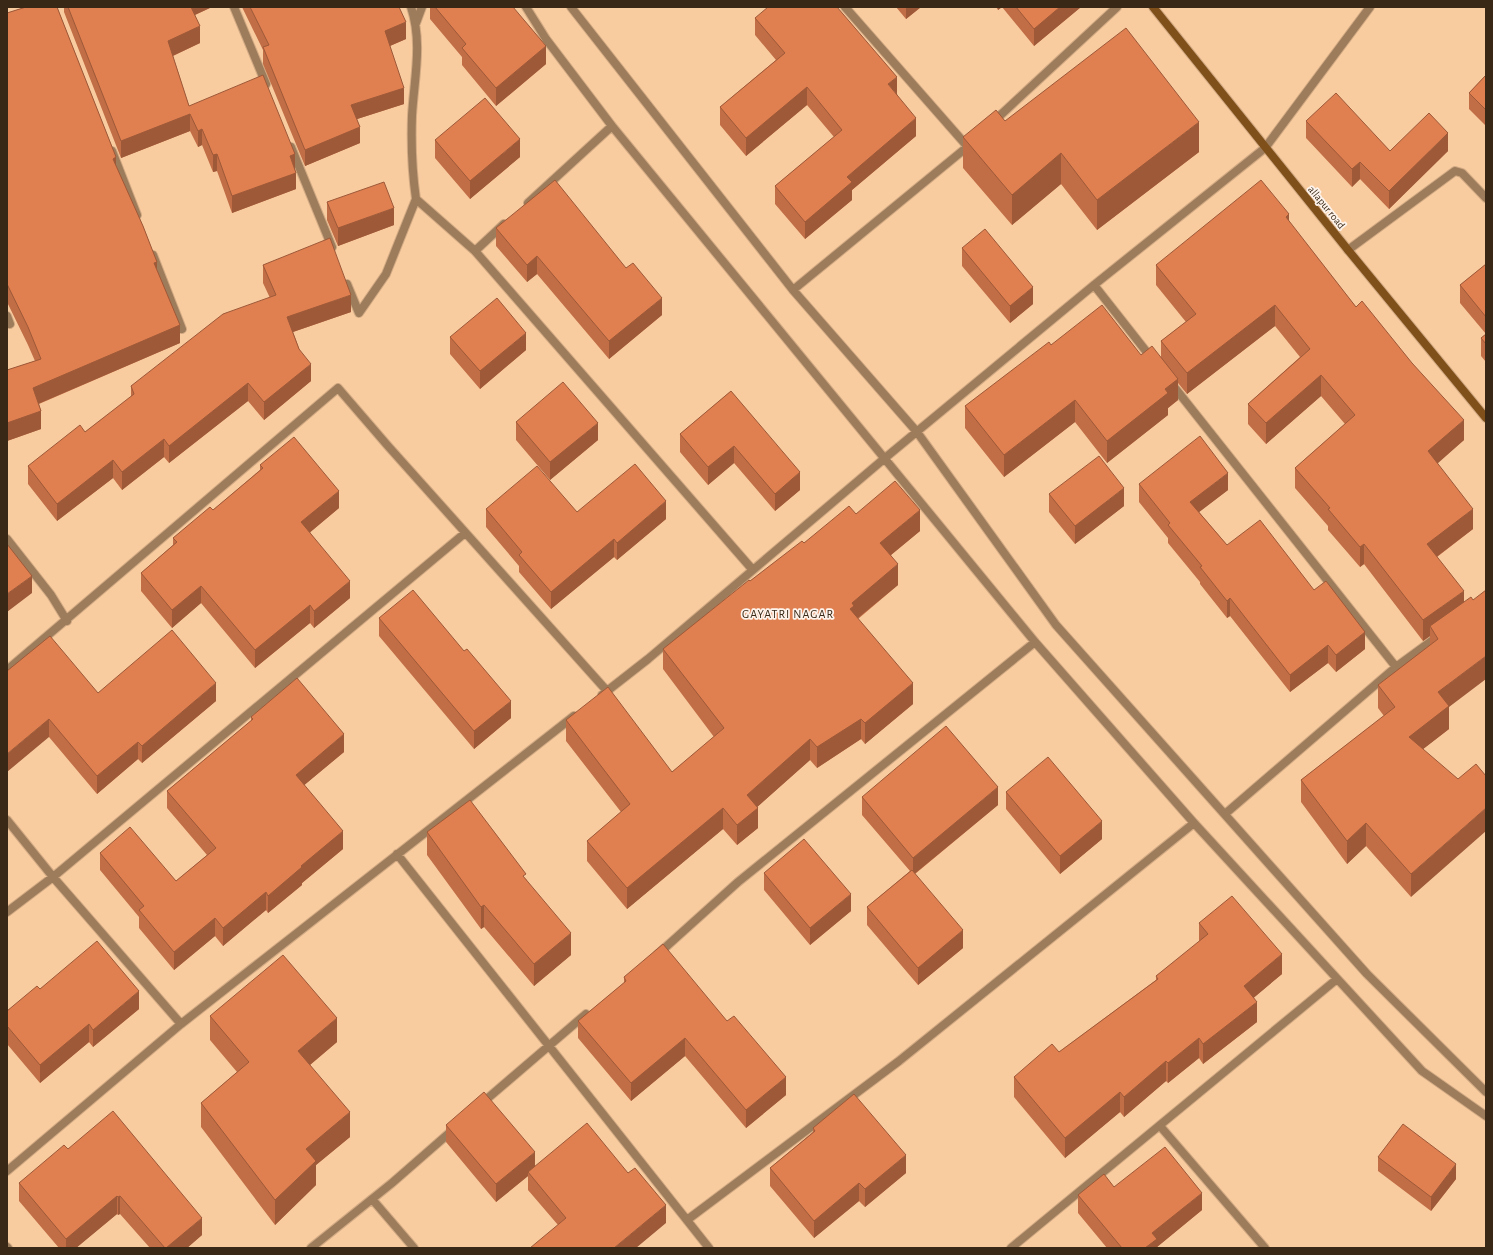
<svg xmlns="http://www.w3.org/2000/svg" width="1493" height="1255" viewBox="0 0 1493 1255" font-family="'Alegreya Sans',sans-serif">
	<style>
		.lines { fill: none; stroke-linecap: round; stroke-linejoin: round }
		.lane-casing { stroke: #d3ab84; stroke-width: 10 }
		.street-casing { stroke: #d3ab84; stroke-width: 10 }
		.secondary-casing { stroke: #d3ab84; stroke-width: 10 }
		.lane { stroke: #9d7c5c; stroke-width: 8 }
		.street { stroke: #9d7c5c; stroke-width: 8 }
		.secondary { stroke: #7f501a; stroke-width: 8 }
		.wall { fill: #c16d45 }
		.shaded-wall { fill: #9d5938 }
		.building { fill: #e07f50; stroke: #9d5938 }
		.labels { text-anchor: middle; stroke-width: 3.5; stroke-linejoin: round; paint-order: stroke }
		.street-label { font-size: 11px; fill: #392816; stroke: #fef4ec }
		.neighbourhood-label { font-size: 12px; letter-spacing: 1px; fill: #392816; stroke: #fef4ec }
	</style>
	<rect width="100%" height="100%" fill="#f9cca0"/>
	<g class="lines">
		<defs>
			<path id="lane" d="M1348,250L1455,171L1462,173L1486,198"/>
			<path id="street" d="M234,7L266,84
				M411,7C423,43 414,79 412,116C411,144 412,171 416,199L475,251L752,569
				M526,7L546,39L612,126L1035,642L1194,823L1422,1071L1486,1116
				M571,7L793,290L917,432L1056,625L1367,974L1486,1092
				M845,7L967,146
				M416,23L422,7
				M993,122L1117,7
				M291,147L332,247
				M112,151L137,215
				M528,203L612,126
				M475,251L504,224
				M153,255L182,329
				M347,284L359,313L386,274L416,199
				M1094,285L1153,360
				M793,290L972,143
				M7,316L10,324
				M1171,383L1396,667
				M7,539L51,595L67,621
				M7,670L338,388L388,446L607,691
				M602,695L648,659L885,458L1094,285L1265,148L1370,7
				M1225,814L1396,667L1437,637
				M7,820L53,877L181,1024L574,716
				M397,854L709,1248
				M7,912L53,877L465,533
				M658,954L738,882L1035,642
				M481,1104L586,1014
				M1160,1126L1265,1248
				M7,1171L181,1024
				M372,1199L414,1248
				M687,1220L899,1061L1194,823
				M7,1247L8,1248
				M311,1248L392,1183L455,1128
				M1011,1248L1337,979"/>
			<path id="secondary" d="M1153,7L1348,250L1486,418"/>
		</defs>
		<use href="#lane" class="lane-casing"/>
		<use href="#street" class="street-casing"/>
		<use href="#secondary" class="secondary-casing"/>
		<use href="#lane" class="lane"/>
		<use href="#street" class="street"/>
		<use href="#secondary" class="secondary"/>
	</g>
	<path class="wall" d="M26,7H57L116,157V165L143,226L157,262V269L180,325V343L39,404L41,411V429L7,441V370L35,361L28,345L7,302V13Z
		M64,7H212L195,15L200,43L173,56L189,106L295,169L296,189L232,213L217,171L213,172L202,145L198,147L190,131L121,158L64,12Z
		M242,7H399L406,39L390,46L404,104L357,119L360,143L305,166L263,64V50Z
		M430,7H513L546,64L496,106L462,65V57L430,19Z
		M896,7H921L906,19Z
		M996,7H1081L1034,46L1002,7L998,10Z
		M755,18L897,94L916,136L852,190V200L805,239L775,204V186L834,137L807,105L746,156L720,125V107L776,60L755,35Z
		M1486,75V126L1469,109V93Z
		M1005,121L1199,152L1097,230L1061,184L1012,225L963,168V137Z
		M1306,121L1390,151H1448L1389,209L1360,179L1352,187L1306,138Z
		M435,140L520,157L470,199L435,158Z
		M327,202L394,225L338,246L327,220Z
		M1289,222L1356,307L1464,440L1437,463L1473,529L1437,557L1449,707V729L1423,749L1411,897L1366,846L1347,864L1301,802V780L1384,716L1378,708V685L1430,645V636L1423,641L1364,564L1360,567L1328,530V526L1295,488V468L1345,424L1321,396L1266,444L1248,424V404L1300,357L1275,326L1187,394L1178,383V400L1168,408V415L1107,463L1075,422L1004,477L965,428V406L1051,345L1161,357V341L1186,322L1156,285V265Z
		M496,228L662,315L609,359L537,274L527,282L496,246Z
		M962,248L1033,304L1010,323L962,266Z
		M1486,264V362L1481,356V338L1486,334L1460,303V285Z
		M263,265L351,312L293,332L311,381L264,420L248,401L169,463L164,457L122,490L113,478L57,521L28,484V466L85,432L131,397V386L270,298L263,283Z
		M450,337L526,350L480,389L450,354Z
		M731,391L800,490L775,511L734,463L708,485L680,452V434Z
		M516,422L598,440L550,480L516,440Z
		M260,465L339,508L310,532L350,598L314,628L310,623L255,668L201,603L172,628L141,591V573L173,545V538L213,510L260,470Z
		M1139,484L1228,490L1199,512L1227,545L1314,590L1365,649L1336,672L1328,663L1290,692L1230,616L1227,618L1200,584V582L1168,543V538L1139,502Z
		M1049,494L1124,506L1075,544L1049,512Z
		M486,509L577,512L666,519L617,560L614,557L551,609L519,572V566L486,527Z
		M856,514L920,531L891,555L898,585L858,619L913,704L865,744L861,739L817,768L810,760L757,807L758,828L737,845L723,829L627,909L587,861V841L621,812L566,741V720L672,772L714,737L663,669V649L750,581L804,543Z
		M379,618L511,718L474,749L379,636Z
		M7,671L98,693L216,701L142,763L138,759L97,794L49,737Z
		M251,717L344,752L304,785L343,849L302,883V885L268,913L266,910L223,946L215,936L174,970L139,928V917L100,870V853L176,881L207,855L167,808V791L251,721Z
		M1006,792L1102,839L1060,874L1006,809Z
		M862,797L998,805L915,874L963,948L918,985L867,925V907L910,871L862,815Z
		M427,832L526,879L571,955L534,986L484,927L481,929L427,855Z
		M764,873L851,911L810,945L764,890Z
		M1199,923L1282,974L1254,997L1257,1022L1203,1064L1199,1058L1168,1083L1166,1081L1124,1117L1120,1112L1065,1158L1014,1097V1077L1059,1052L1156,980V976L1199,942Z
		M624,977L786,1095L746,1128L685,1056L631,1101L578,1038V1021L624,983Z
		M40,989L139,1009L93,1047L89,1042L40,1083L7,1044V1011Z
		M210,1016L337,1042L310,1065L350,1137L316,1165V1185L275,1225L201,1127V1103L237,1072L210,1040Z
		M446,1125L535,1166L666,1223L558,1225L528,1190V1176L496,1202L446,1142Z
		M813,1128L906,1173L865,1207L859,1201L814,1238L770,1186V1168L813,1132Z
		M68,1149L202,1235L187,1248H150L120,1214L118,1215L117,1214L76,1248H59L19,1201V1183Z
		M1378,1157L1456,1179L1431,1211L1378,1171Z
		M1114,1187L1202,1210L1157,1247V1248H1107L1078,1213V1195Z"/>
	<path class="shaded-wall" d="M188,7H212L188,18Z
		M906,7H921L906,19Z
		M998,7H1002L998,10Z
		M1060,7H1081L1034,46V29Z
		M406,22V39L385,48V31Z
		M200,26V43L168,58V41Z
		M546,46V64L496,106V88Z
		M897,77V95L888,84Z
		M807,87V105L746,156V138Z
		M404,88V104L351,121V105Z
		M190,114V131L121,158V141Z
		M916,118V136L852,190V200L805,239V222L847,177Z
		M1199,122V152L1097,230V200Z
		M360,127V143L305,166V150Z
		M202,129V145L198,147V131Z
		M1448,133V151L1389,209V191Z
		M520,139V157L470,199V181Z
		M1061,153V184L1012,225V195Z
		M217,154V171L213,172V155Z
		M295,154V170L290,156Z
		M116,157V175L113,159Z
		M1360,162V179L1352,187V169Z
		M296,173V189L232,213V196Z
		M394,208V225L338,246V228Z
		M1289,214V235L1286,217Z
		M537,256V274L527,282V265Z
		M157,262V280L154,263Z
		M1033,287V304L1010,323V306Z
		M351,295V312L287,334V317Z
		M662,298V315L609,359V341Z
		M1275,305V326L1187,394V373Z
		M180,325V343L33,406V388Z
		M526,333V350L480,389V371Z
		M311,364V381L264,420V402Z
		M1321,375V396L1266,444V423Z
		M1178,379V400L1168,408V415L1107,463V441L1165,389Z
		M248,383V401L169,463V446Z
		M1075,400V422L1004,477V455Z
		M41,411V429L7,441V423Z
		M1464,420V440L1428,472V451Z
		M598,423V440L550,480V462Z
		M164,439V457L122,490V472Z
		M734,446V463L708,485V467Z
		M113,460V478L57,521V504Z
		M800,472V490L775,511V494Z
		M1228,473V490L1190,519V502Z
		M1124,488V506L1075,544V526Z
		M339,491V508L301,540V522Z
		M666,501V519L617,560V543Z
		M1473,509V529L1427,564V544Z
		M920,510V531L880,564V543Z
		M614,539V557L551,609V592Z
		M1364,544V564L1360,567V547Z
		M898,564V585L854,621L850,609L852,603Z
		M32,576V593L7,612V594Z
		M350,581V598L314,628V611Z
		M201,586V603L172,628V610Z
		M1464,591V611L1430,626V636L1423,641V620Z
		M1230,598V616L1227,618V601Z
		M310,605V623L255,668V650Z
		M1365,632V649L1336,672V655Z
		M1328,645V663L1290,692V675Z
		M1486,656V679L1449,707V729L1409,760V737L1438,692Z
		M216,683V701L142,763V746Z
		M913,683V704L865,744V723Z
		M511,701V718L474,749V731Z
		M49,719V737L7,772V754Z
		M861,719V739L817,768V747Z
		M344,734V752L296,792V775Z
		M810,739V760L747,816V795Z
		M138,742V759L97,794V776Z
		M998,787V805L913,875V858Z
		M723,808V829L627,909V888Z
		M758,808V828L737,845V825Z
		M1486,808V831L1411,897V874Z
		M1102,821V839L1060,874V856Z
		M1366,823V846L1347,864V841Z
		M343,831V849L302,883V885L268,913V896L301,866Z
		M266,892V910L223,946V928Z
		M851,894V911L810,945V928Z
		M484,905V927L481,929V907Z
		M215,918V936L174,970V952Z
		M963,930V948L918,985V968Z
		M571,933V955L534,986V964Z
		M1282,954V974L1244,1006V986Z
		M139,991V1009L93,1047V1030Z
		M1257,1002V1022L1203,1064V1044Z
		M337,1018V1042L298,1075V1051Z
		M89,1024V1042L40,1083V1065Z
		M685,1038V1056L631,1101V1083Z
		M1199,1038V1058L1168,1083V1063Z
		M1166,1061V1081L1124,1117V1097Z
		M786,1077V1095L746,1128V1110Z
		M1120,1092V1112L1065,1158V1138Z
		M350,1112V1137L316,1165V1185L275,1225V1200L306,1149Z
		M535,1152V1170L528,1172V1176L496,1202V1184Z
		M906,1155V1173L865,1207V1189Z
		M1456,1164V1179L1431,1211V1197Z
		M859,1183V1201L814,1238V1221Z
		M1202,1193V1210L1157,1247V1248H1145L1152,1233Z
		M117,1196V1214L76,1248H66V1239Z
		M120,1196V1214L118,1215V1197Z
		M666,1205V1223L636,1248H614Z
		M202,1218V1235L187,1248H166Z"/>
	<path class="building" d="M26,7H57L116,157L113,159L143,226L157,262L154,263L180,325L33,388L41,411L7,423V370L41,359L28,327L7,284V13Z
		M68,7H191L200,26L168,41L189,106L263,75L295,154L290,156L296,173L232,196L217,154L213,155L202,129L198,131L190,114L121,141Z
		M250,7H399L406,22L385,31L404,88L351,105L360,127L305,150L263,47L269,45Z
		M435,7H513L546,46L496,88L462,48L466,44Z
		M768,7H837L897,77L888,84L916,118L847,177L852,182L805,222L775,186L842,130L807,87L746,138L720,107L785,53L755,18Z
		M1016,7H1060L1034,29Z
		M1126,28L1199,122L1097,200L1061,153L1012,195L963,137L996,110L1005,121Z
		M1486,75V110L1469,93Z
		M1336,93L1390,151L1429,113L1448,133L1389,191L1360,162L1352,169L1306,121Z
		M485,98L520,139L470,181L435,140Z
		M555,180L626,268L633,263L662,298L609,341L537,256L527,265L496,228Z
		M1261,180L1289,214L1286,217L1356,307L1362,301L1412,363L1464,420L1428,451L1473,509L1427,544L1464,591L1423,620L1364,544L1360,547L1328,509L1330,508L1295,468L1355,415L1321,375L1266,423L1248,404L1310,349L1275,305L1187,373L1161,341L1196,314L1156,265Z
		M384,182L394,208L338,228L327,202Z
		M985,229L1033,287L1010,306L962,248Z
		M330,238L351,295L287,317L299,349L311,364L264,402L248,383L169,446L164,439L122,472L113,460L57,504L28,466L80,425L85,432L134,394L131,386L223,314L276,295L263,265Z
		M1486,264V317L1460,285Z
		M497,298L526,333L480,371L450,337Z
		M1102,305L1141,355L1152,346L1178,379L1165,389L1168,393L1107,441L1075,400L1004,455L965,406L1049,342L1051,345Z
		M1486,334V344L1481,338Z
		M563,382L598,423L550,462L516,422Z
		M731,391L800,472L775,494L734,446L708,467L680,434Z
		M1200,436L1228,473L1190,502L1227,545L1260,520L1314,590L1326,581L1365,632L1336,655L1328,645L1290,675L1230,598L1227,601L1200,567L1202,566L1168,525L1170,523L1139,484Z
		M294,437L339,491L301,522L350,581L314,611L310,605L255,650L201,586L172,610L141,573L177,542L173,538L210,507L213,510L263,468L260,465Z
		M1099,456L1124,488L1075,526L1049,494Z
		M635,464L666,501L617,543L614,539L551,592L519,555L522,552L486,509L537,466L577,512Z
		M895,481L920,510L880,543L898,564L852,603L854,606L850,609L913,683L865,723L861,719L817,747L810,739L747,795L758,808L737,825L723,808L627,888L587,841L630,804L566,720L608,687L672,772L724,728L663,649L749,580L750,581L802,541L804,543L849,506L856,514Z
		M7,544L32,576L7,594Z
		M413,590L464,651L467,649L511,701L474,731L379,618Z
		M1486,590V656L1438,692L1449,706L1409,737L1458,779L1476,764L1486,776V808L1411,874L1366,823L1347,841L1301,780L1395,707L1378,685L1438,639L1430,626L1471,597L1473,600Z
		M172,630L216,683L142,746L138,742L97,776L49,719L7,754V671L50,636L98,693Z
		M297,678L344,734L296,775L343,831L301,866L302,867L268,896L266,892L223,928L215,918L174,952L139,910L144,906L100,853L130,827L176,881L216,848L167,791L253,719L251,717Z
		M946,726L998,787L913,858L862,797Z
		M1048,757L1102,821L1060,856L1006,792Z
		M470,800L526,874L523,876L571,933L534,964L484,905L481,907L427,832Z
		M804,839L851,894L810,928L764,873Z
		M912,870L963,930L918,968L867,907Z
		M1232,896L1282,954L1244,986L1257,1002L1203,1044L1199,1038L1168,1063L1166,1061L1124,1097L1120,1092L1065,1138L1014,1077L1052,1044L1059,1052L1158,979L1156,976L1208,934L1199,923Z
		M97,941L139,991L93,1030L89,1024L40,1065L7,1026V1011L37,986L40,989Z
		M663,944L727,1021L734,1016L786,1077L746,1110L685,1038L631,1083L578,1021L626,981L624,977Z
		M283,955L337,1018L298,1051L350,1112L306,1149L316,1161L275,1200L201,1103L249,1062L210,1016Z
		M484,1092L535,1152L496,1184L446,1125Z
		M854,1094L906,1155L865,1189L859,1183L814,1221L770,1168L815,1131L813,1128Z
		M113,1111L202,1218L166,1248H165L120,1196L118,1197L117,1196L66,1239L19,1183L64,1145L68,1149Z
		M587,1123L628,1173L635,1168L666,1205L614,1248H530L566,1218L528,1172Z
		M1403,1124L1456,1164L1431,1197L1378,1157Z
		M1165,1147L1202,1193L1152,1233L1157,1239L1145,1248H1122L1078,1195L1104,1174L1114,1187Z"/>
	<g class="labels">
		<g class="street-label">
			<text transform="translate(1327 207) rotate(51)" y="4">allapur road</text>
		</g>
		<g class="neighbourhood-label">
			<text x="788" y="618">GAYATRI NAGAR</text>
		</g>
	</g>
	<rect width="1493" height="1255" fill="none" stroke="#392816" stroke-width="16"/>
</svg>
